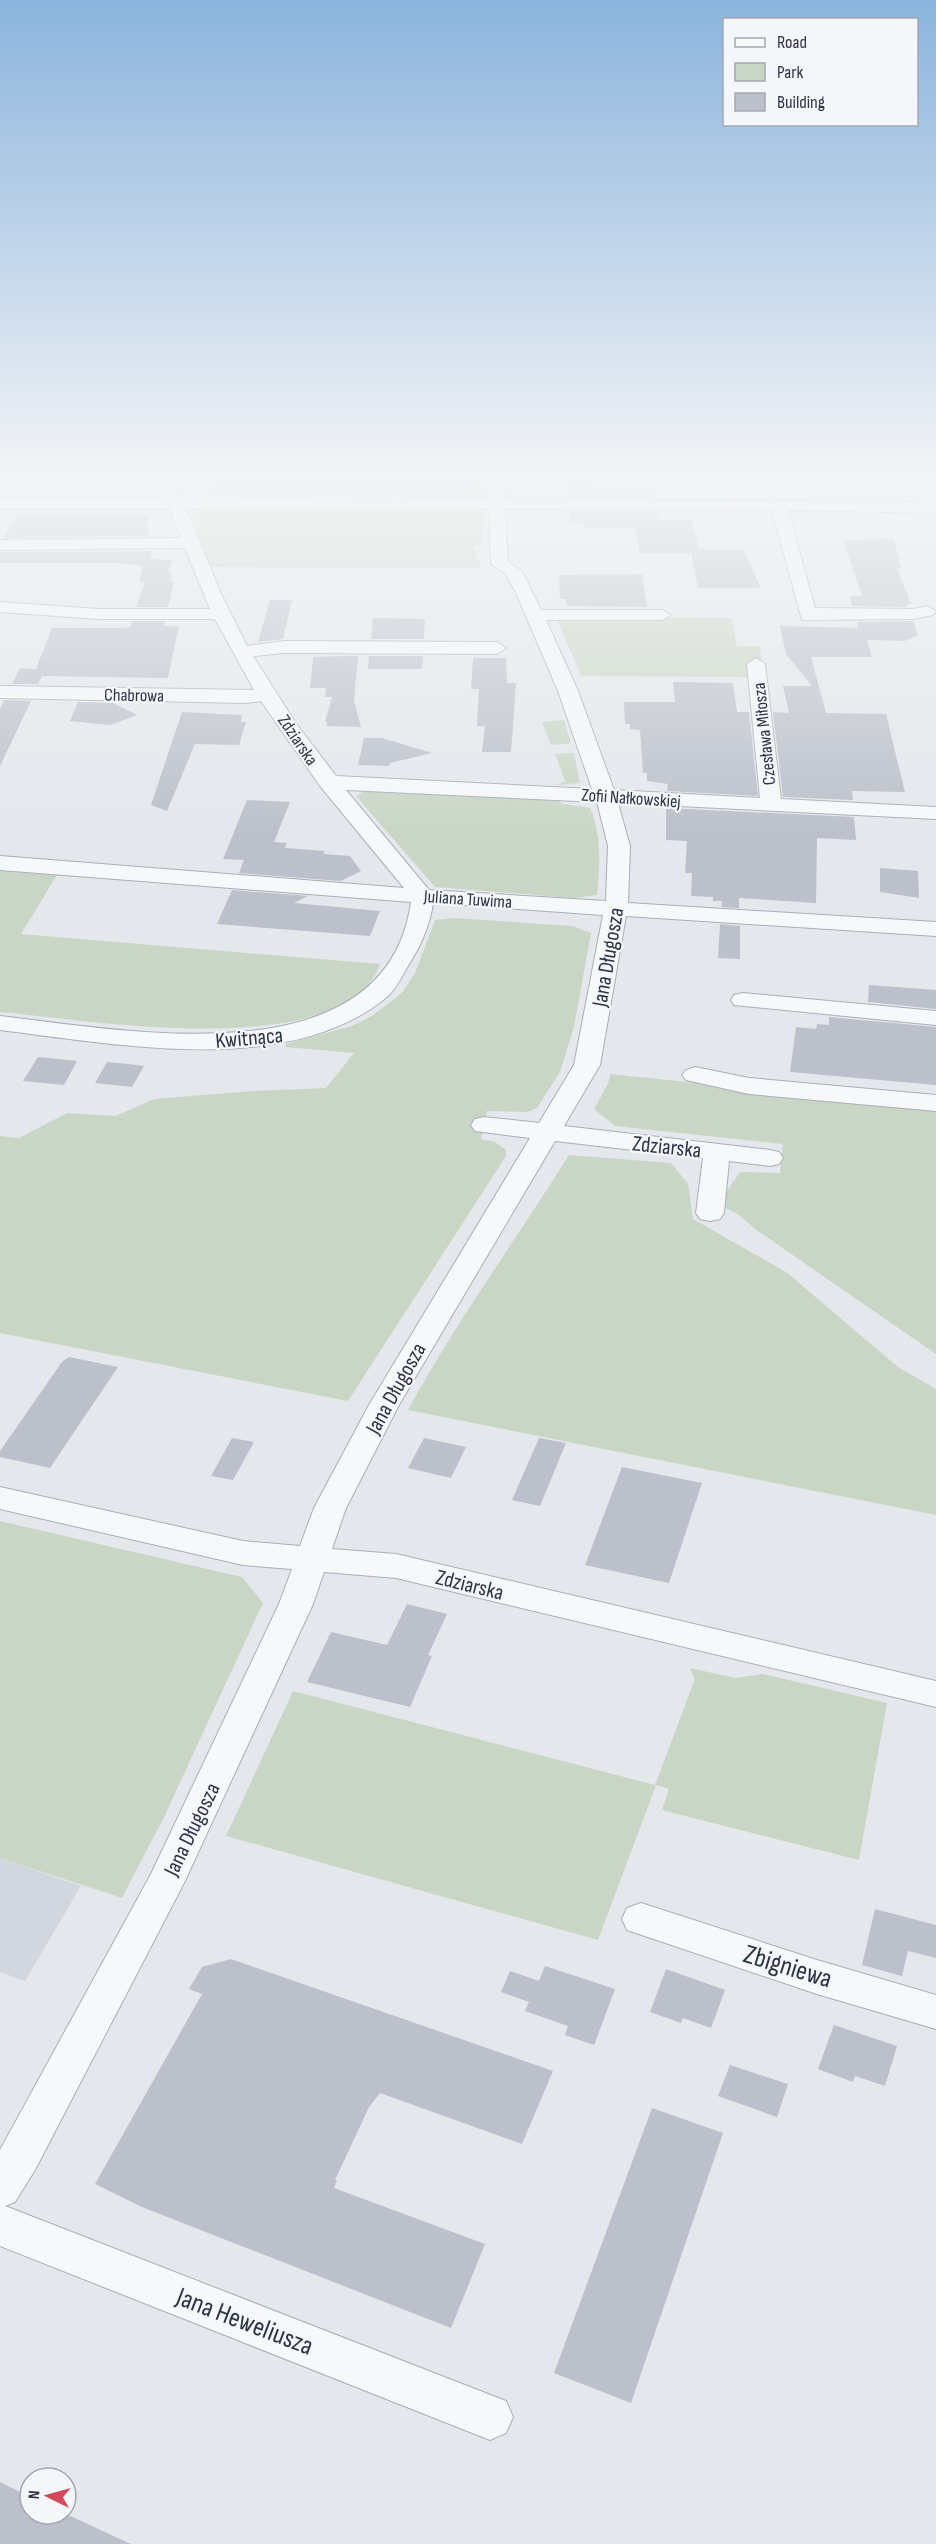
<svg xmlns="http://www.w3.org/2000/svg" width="936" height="2544" viewBox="0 0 936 2544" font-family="'Sofia Sans Condensed',sans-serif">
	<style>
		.built { fill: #d2d6de }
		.green { fill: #c9d6c5 }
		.building { fill: #bbc0ca }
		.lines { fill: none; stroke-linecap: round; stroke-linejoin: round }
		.minor-casing { stroke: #a9aeb7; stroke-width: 2 }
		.minor { fill: #f7f8fa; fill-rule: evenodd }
		.labels { text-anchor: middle; stroke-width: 4.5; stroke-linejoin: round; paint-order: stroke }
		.far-street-label { font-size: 18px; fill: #2b3445; stroke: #f4f6f9 }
		.street-label { font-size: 22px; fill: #2b3445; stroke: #f4f6f9 }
		.near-street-label { font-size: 27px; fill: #2b3445; stroke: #f4f6f9 }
	</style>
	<rect width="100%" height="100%" fill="#e4e7ec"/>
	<path class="built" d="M210,478H469L471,490L469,495H208V490L214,489V484L209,483Z
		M0,1858L81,1886L25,1981L0,1972Z"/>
	<path class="green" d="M469,478H484L485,496L471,498L402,496L469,495Z
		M205,509H479L485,513V516L480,546H473L481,568L208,567L192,513Z
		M556,617L732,618L737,646H760L762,661H748L750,677L581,676Z
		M564,720L571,743L551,745L542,722Z
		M574,753L580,783L557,785L565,781L555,754Z
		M366,790L557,800L563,804L590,808C602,835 600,866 597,895L573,898L435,887L356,796Z
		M0,871L57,875L21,934L380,964C344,1065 81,1019 0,1012Z
		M454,918L572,926L591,933L574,1027L560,1072L537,1108L528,1112L487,1111L481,1139L495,1142L506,1150V1156L348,1401L0,1333V1136L19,1138L67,1113L116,1116L154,1099L254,1091L326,1088L354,1053L286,1047V1044L352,1026L372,1016L402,993L415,973L435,920Z
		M610,1074L936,1108V1354L755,1229L739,1215L718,1204L740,1172L780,1173L783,1144L615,1126L594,1109L608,1084Z
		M569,1155L671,1163L688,1184L693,1219L786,1272L898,1367L936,1389V1515L408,1410C456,1322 515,1241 569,1155Z
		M0,1521L242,1577L263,1603L164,1817L122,1898L0,1858Z
		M690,1668L735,1678L763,1674L887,1703L859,1860L662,1810L669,1789L656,1785L598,1940L226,1836L293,1691L655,1785L695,1679Z"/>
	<path class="building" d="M593,483L594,488L643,487L644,491H650L652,498H568V484Z
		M569,511L656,512L658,520H692L699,549H743L761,588H698L691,553H639L636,528H584V524H569Z
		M17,513H137L149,517L146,526H150L148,531H150L148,536L4,538Z
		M894,539L901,568H897L911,604H906L907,607L852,606L850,596H862L843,540Z
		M152,551L151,559L172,560L168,572H171L170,581H174L168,607H136L145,582H139L143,566L118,563H0V552Z
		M642,574L647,607L567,606L565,599H560L559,575Z
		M270,600H292L283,639L258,642Z
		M373,618L425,619L424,639H371Z
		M132,621H165L164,626H179L168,678L42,676L38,684H12L20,668L36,669L52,628H124L130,627Z
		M913,621L918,635L905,641L867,640L872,657H811L826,713L886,714L905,792L852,791L853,800L783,797L773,712L789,713L783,686H812L786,654L780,626L858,628L857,622Z
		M345,656H358L354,700L361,727L327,726V722H325L332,697H325L326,688H310L313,657Z
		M369,656H423L422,669H368Z
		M473,658H506L507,683H516L511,752H482L485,726H477L479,689H471Z
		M673,682L733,683L737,712H749L758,796L667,791L668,784L647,781V773H643L640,730L630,729V724H625L624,702H675Z
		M4,700L31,701L0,766V709Z
		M78,702L113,703L137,715L110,725L70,721Z
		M182,712L242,715L241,722H246L239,745L195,744L167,811L151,805Z
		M364,738H382L432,753L390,763L389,766L358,765Z
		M247,800L290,802L274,842L287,843L285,848L325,851L323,854L350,856L361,871L341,881L239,873L244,860L223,859Z
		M666,808L854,817L856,840L817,838L816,903L739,898V908L722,907V901H713V897L691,896L692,873H685L687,841L666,840Z
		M880,868L918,871L919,898L880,892Z
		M232,890L308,896L294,903L380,911L370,936L217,924Z
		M720,924L740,926V959L718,958Z
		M869,985L936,990V1009L868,1002Z
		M829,1017L936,1027V1085L790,1072L796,1027L816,1029L817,1024L829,1025Z
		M38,1057L77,1061L64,1085L23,1081Z
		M107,1062L119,1063L144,1066L132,1087L95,1083Z
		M69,1357L118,1367L50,1468L0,1457V1451L62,1362Z
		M232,1438L254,1442L233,1480L211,1476Z
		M424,1438L466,1447L451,1478L408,1468Z
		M539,1438L566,1443L540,1506L512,1500Z
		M622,1467L702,1483L669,1583L585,1565Z
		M407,1604L447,1614L428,1655L432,1656L410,1707L307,1682L331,1632L387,1645Z
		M875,1909L936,1925V1958L908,1951L902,1976L862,1965Z
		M231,1959L553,2071L522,2144L380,2093L369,2107L335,2180H337L334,2188L485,2244L451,2328L142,2207L95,2184L202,1994L189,1989L202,1967Z
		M545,1966L615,1989L594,2045L565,2035L568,2026L525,2011L529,2002L501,1992L510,1971L539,1981Z
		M666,1969L725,1990L711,2028L683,2018L681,2023L650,2012Z
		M834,2025L897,2046L885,2086L855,2076L853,2082L818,2069Z
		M730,2065L788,2084L777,2117L718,2096Z
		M652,2108L723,2133L631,2403L554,2373Z
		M0,2482L30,2497V2514H66L131,2544H0Z"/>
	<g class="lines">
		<defs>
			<path id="minor" d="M156,478H172L182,499L488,500L487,478H503L504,500L920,502L910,478H926L936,497V513L788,510L815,608L913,609L927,606L936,611L933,615L913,619L802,620L772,510L505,509L508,562L522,571L541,610H662L671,615L662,620H546L578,691L614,790L760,798L747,664L756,658L765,664L781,799L936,807V819L618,803L630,846L628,903L936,922V936L626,916L600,1065L564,1126L770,1150L779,1152L783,1158L779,1164L770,1166L729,1161L724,1213L720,1219L710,1221L700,1219L696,1213L703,1158L555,1141L399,1405L346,1508L332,1549L396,1554L936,1681V1707L396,1578L324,1572L313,1604L184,1883L35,2170L15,2202L5,2206L506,2401L513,2417L506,2433L490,2440L0,2246V2150L151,1874L279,1604L292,1569L243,1565L0,1509V1487L243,1541L300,1546L314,1508L369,1405L530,1138L475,1131L471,1125L475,1119L484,1117L539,1123L574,1065L603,915L433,903C430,926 420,947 408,966C402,976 396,989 388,996C290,1079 116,1044 0,1030V1016C124,1030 386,1082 411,902L0,870V856L404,888L320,786L261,701L245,703L0,698V686L254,690L215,619H98L0,612V602L98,609H210L185,548L0,550V540L181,538L170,509H0V499H165ZM186,509H489L491,564L506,574L516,593L558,691L592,789L336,776L295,722L253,656L285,653L497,654L506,648L497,642L285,641L247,646L222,596ZM346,790L597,802L608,846L606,901L429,890Z
				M743,993L936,1011V1025L734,1005L731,1000L734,995Z
				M695,1067L749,1078L936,1095V1111L749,1094L686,1080L682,1075L686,1070Z
				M641,1903L817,1960L936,1995V2029L817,1994L627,1930L622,1919L627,1908Z"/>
		</defs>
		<use href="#minor" class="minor-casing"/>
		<use href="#minor" class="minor"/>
	</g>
	<linearGradient id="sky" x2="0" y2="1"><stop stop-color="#8bb4dd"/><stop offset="0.57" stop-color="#f3f4f6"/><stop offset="1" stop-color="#f3f4f6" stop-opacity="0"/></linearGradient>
	<rect width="936" height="834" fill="url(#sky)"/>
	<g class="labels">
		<g class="far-street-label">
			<text transform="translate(134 695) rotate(1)" y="6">Chabrowa</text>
			<text transform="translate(764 734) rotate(-96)" y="6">Czesława Miłosza</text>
			<text transform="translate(298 740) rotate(56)" y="6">Zdziarska</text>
			<text transform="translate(631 798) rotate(4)" y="6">Zofii Nałkowskiej</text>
			<text transform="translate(468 899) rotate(4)" y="6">Juliana Tuwima</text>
		</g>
		<g class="street-label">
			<text transform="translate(607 957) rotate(-80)" y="8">Jana Długosza</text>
			<text transform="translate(249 1037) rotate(-5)" y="8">Kwitnąca</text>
			<text transform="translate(667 1146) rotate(6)" y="8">Zdziarska</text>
			<text transform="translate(395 1388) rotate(-61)" y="8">Jana Długosza</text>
			<text transform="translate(470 1584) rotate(14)" y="8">Zdziarska</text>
			<text transform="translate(191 1829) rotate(-64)" y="8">Jana Długosza</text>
		</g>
		<g class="near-street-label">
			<text transform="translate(788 1966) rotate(17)" y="9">Zbigniewa</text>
			<text transform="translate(245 2321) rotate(21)" y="9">Jana Heweliusza</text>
		</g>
	</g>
	<rect x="723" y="18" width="195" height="108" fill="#f4f6f9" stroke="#a4a8b1" stroke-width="1.5"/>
	<rect x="735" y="38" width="30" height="9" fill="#f7f8fa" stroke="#a4a8b1" stroke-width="1.5"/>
	<text x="777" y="48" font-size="18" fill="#2b3445">Road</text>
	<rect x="735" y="63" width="30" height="18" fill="#c9d6c5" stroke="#a4a8b1" stroke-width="1.5"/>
	<text x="777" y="78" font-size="18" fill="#2b3445">Park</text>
	<rect x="735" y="93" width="30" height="18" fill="#bbc0ca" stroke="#a4a8b1" stroke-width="1.5"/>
	<text x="777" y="108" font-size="18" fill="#2b3445">Building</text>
	<g transform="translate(48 2496) rotate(275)"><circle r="28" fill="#f4f6f9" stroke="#a4a8b1" stroke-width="1.5"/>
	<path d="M0-4.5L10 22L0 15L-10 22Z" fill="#d1495b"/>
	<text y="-9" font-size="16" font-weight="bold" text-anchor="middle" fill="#2b3445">N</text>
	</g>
</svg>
